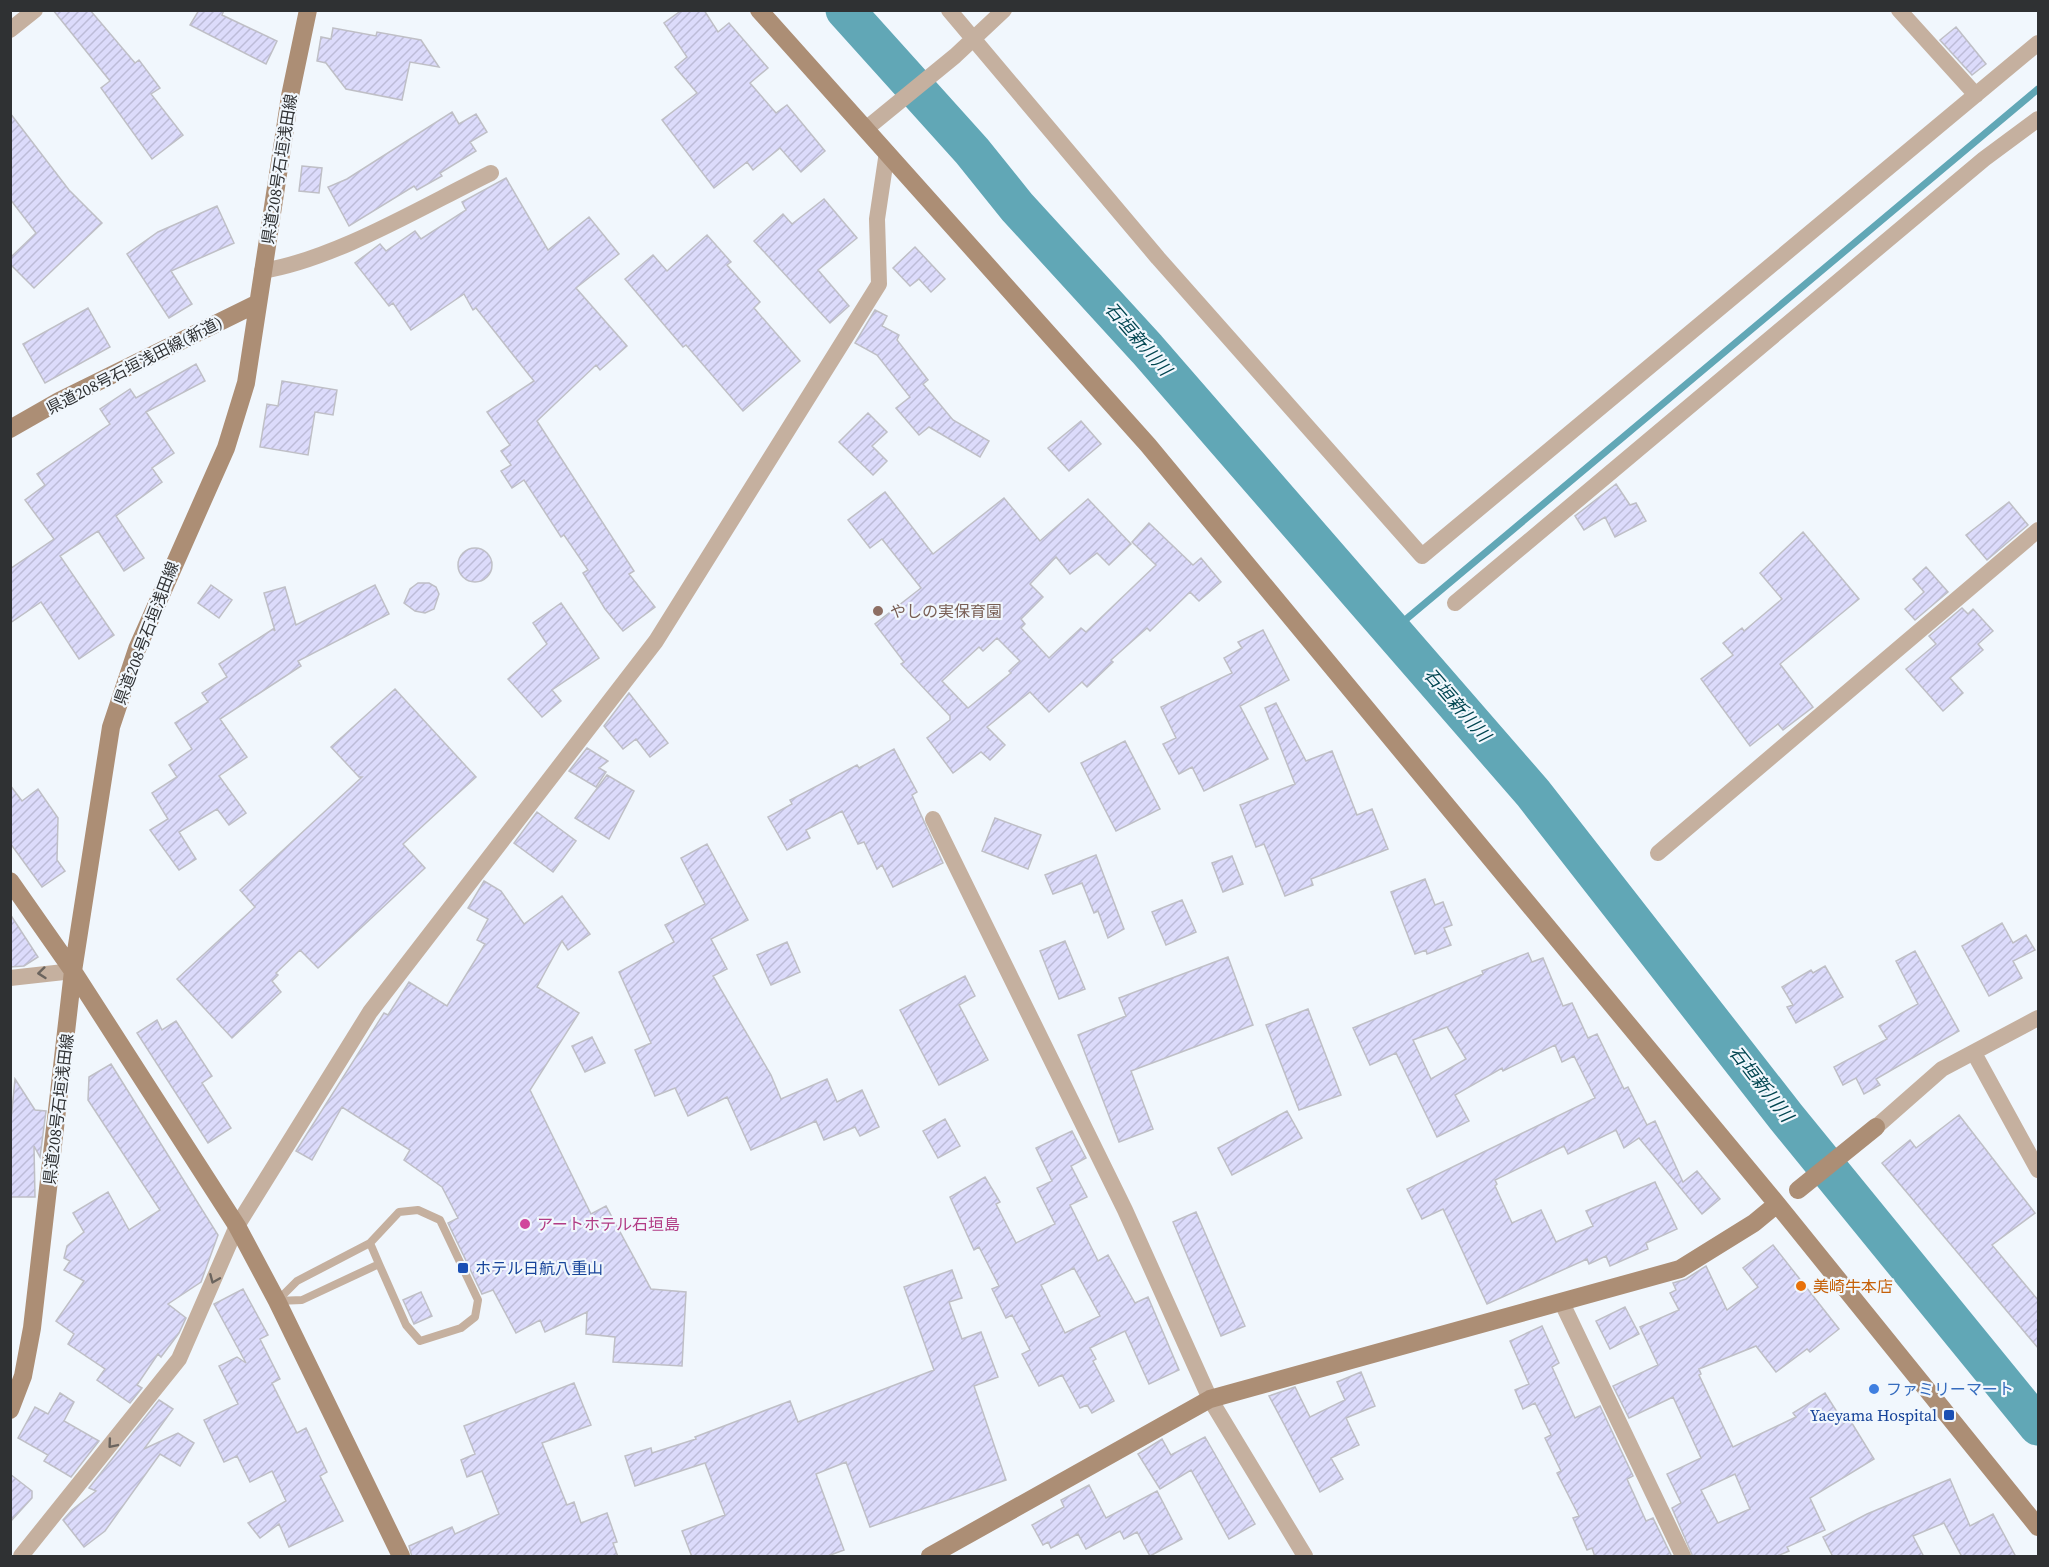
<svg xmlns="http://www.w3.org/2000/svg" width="2049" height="1567" viewBox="0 0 2049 1567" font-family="'Source Serif 4','Noto Sans JP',serif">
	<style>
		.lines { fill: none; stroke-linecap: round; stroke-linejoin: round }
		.stream { stroke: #61a7b6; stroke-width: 7 }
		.river { stroke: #61a7b6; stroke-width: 39 }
		.building { fill: url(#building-hatch); stroke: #bfbfc6; stroke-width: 1.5; fill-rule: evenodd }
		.lane { stroke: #c5b09f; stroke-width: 8 }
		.street { stroke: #c5b09f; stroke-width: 16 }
		.secondary { stroke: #ac8e75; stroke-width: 18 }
		.oneway { stroke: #6b645e }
		.education-dot { fill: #8d6e63; stroke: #f1f7fd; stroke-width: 2 }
		.hotel-dot { fill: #d1479c; stroke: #f1f7fd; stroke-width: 2 }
		.transit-dot { fill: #1a4fb4; stroke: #f1f7fd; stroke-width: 2 }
		.food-dot { fill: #e8710a; stroke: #f1f7fd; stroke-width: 2 }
		.shop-dot { fill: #3f7fe0; stroke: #f1f7fd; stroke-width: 2 }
		.labels { text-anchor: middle; stroke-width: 4.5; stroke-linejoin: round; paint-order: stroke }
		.street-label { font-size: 16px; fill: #2f3133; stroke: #f1f7fd }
		.education-label { font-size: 16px; fill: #785e54; stroke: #f1f7fd; text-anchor: start }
		.hotel-label { font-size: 16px; fill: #b23c85; stroke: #f1f7fd; text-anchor: start }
		.transit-label { font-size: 16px; fill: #164399; stroke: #f1f7fd; text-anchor: start }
		.food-label { font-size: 16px; fill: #c56008; stroke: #f1f7fd; text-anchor: start }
		.shop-label { font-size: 16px; fill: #366cbe; stroke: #f1f7fd; text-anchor: start }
		.water-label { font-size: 18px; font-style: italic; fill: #004550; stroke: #f1f7fd }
	</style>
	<defs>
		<pattern id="building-hatch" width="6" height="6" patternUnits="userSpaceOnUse" patternTransform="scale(1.5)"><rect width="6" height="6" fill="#dcdbfb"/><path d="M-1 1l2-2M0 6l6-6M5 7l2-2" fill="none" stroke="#bdbcd8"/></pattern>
	</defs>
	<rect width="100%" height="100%" fill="#f1f7fd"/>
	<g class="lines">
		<path class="stream" d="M1392,631L2038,89"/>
		<path class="river" d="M845,10L972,151L1017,207L1147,349L1533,793L1786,1117L2038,1426"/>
	</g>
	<path class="building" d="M53,10H90L135,63L139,60L160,88L151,94L183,135L152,159L101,88L110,81Z
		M199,10H224L222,15L277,41L266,64L190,25Z
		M682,10H704L718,32L729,23L768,68L750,83L776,113L787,105L825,151L801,172L780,148L753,170L747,162L714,188L662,120L697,93L675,67L687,57L664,23Z
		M1956,27L1986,64L1972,75L1940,40Z
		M333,28L376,36L377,32L421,40L439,67L410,62L402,100L346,89L326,63L317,61L321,37L331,39Z
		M452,112L459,124L476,114L487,132L470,142L476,151L440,173L442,176L417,190L414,186L349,226L328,187L347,179Z
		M10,113L69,190L102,223L34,288L10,264V258L36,233L10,199Z
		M302,166L322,168L319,193L299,191Z
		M506,178L548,250L589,217L619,254L576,288L627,346L600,370L596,365L537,421L634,571L629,574L655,607L623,631L605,609L583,573L588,570L564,535L561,537L524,480L512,488L501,471L511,465L501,451L510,445L487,412L534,381L529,375L476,308L473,310L464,294L411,330L393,303L389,306L355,263L380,244L386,251L415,231L421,239L466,210L462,202Z
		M824,199L857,238L818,270L849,306L830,323L754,241L783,214L792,224Z
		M217,206L234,243L171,271L192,304L169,318L127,254L158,232Z
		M707,235L731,262L727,265L760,302L754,308L800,361L743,411L686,345L683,347L625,279L653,255L667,271Z
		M915,247L945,279L931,292L919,279L910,286L893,268Z
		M88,308L110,347L45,383L23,344Z
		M875,310L887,316L882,326L899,335L897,340L928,380L923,384L953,420L989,441L980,457L929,427L919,435L896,408L910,397L877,355L855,343Z
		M196,364L205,381L146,412L174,453L152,468L162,482L116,516L144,558L124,571L98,531L60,556L114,635L79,659L41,602L10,623V569L54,539L25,500L45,485L37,474L110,424L100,409L130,389L136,398Z
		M282,381L337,390L333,415L315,412L308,455L260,447L267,404L278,406Z
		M868,413L887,432L872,446L887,461L873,475L839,442Z
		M1081,421L1101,444L1069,471L1048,448Z
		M1616,484L1630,505L1636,503L1646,521L1615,537L1605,517L1584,530L1575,516Z
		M885,492L933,554L1004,498L1040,541L1088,499L1131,544L1109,565L1097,553L1070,574L1056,557L1030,584L1043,597L1021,619L1025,624L1021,628L1049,658L1081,628L1086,632L1156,565L1132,542L1149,523L1193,565L1201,558L1221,582L1199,601L1190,592L1150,631L1147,628L1111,660L1113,662L1087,687L1082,682L1049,712L1030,692L987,727L1005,745L990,760L981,752L953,773L927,738L950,720V716L901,664L904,662L875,624L921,588L882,539L870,548L848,520ZM997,638L1020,661L1009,671L1011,673L968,708L942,681L979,647L983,651Z
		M2009,502L2028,525L1987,560L1966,535Z
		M1803,532L1859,599L1780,664L1813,707L1783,730L1778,724L1750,746L1701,679L1733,655L1723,643L1742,628L1744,631L1782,599L1760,573Z
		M458 565a17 17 0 1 1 34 0a17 17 0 1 1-34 0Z
		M1926,567L1948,592L1915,620L1905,609L1924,592L1913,579Z
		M418,583H429L436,587L439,594L434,609L425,613L415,611L404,603L410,589Z
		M211,585L232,600L219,618L198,603Z
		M375,585L389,614L298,661L301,666L220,719L247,757L219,776L246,813L229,825L217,809L179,832L196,859L179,870L150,830L168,819L152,793L177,777L169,765L192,749L175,723L208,702L202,693L227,677L219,664L273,629L275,631L264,593L285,587L296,625Z
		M561,603L599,658L552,690L561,701L542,717L508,679L547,644L533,623Z
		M1962,608L1968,614L1973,609L1993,631L1978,644L1983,650L1950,678L1963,693L1943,711L1906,669L1936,644L1929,636Z
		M1263,630L1289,680L1240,706L1268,759L1204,791L1192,767L1179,774L1163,744L1176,738L1161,707L1232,673L1224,658L1242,648L1238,642Z
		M395,689L476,777L403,844L425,868L318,968L300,950L276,973L278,975L272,981L281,992L232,1038L177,979L255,907L240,890L362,777H359L331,747Z
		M629,693L668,743L650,757L636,739L623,749L604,726Z
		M1276,703L1306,761L1332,751L1357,815L1372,809L1388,849L1311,879L1313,885L1285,896L1264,844L1256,847L1240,805L1295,784L1265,708Z
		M1125,741L1160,809L1116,831L1081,763Z
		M587,748L608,761L599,768L606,772L596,787L569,771Z
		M894,749L917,792L912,795L943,863L893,887L882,865L877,869L864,842L858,844L842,811L806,830L810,838L787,850L768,817L792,804L790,800L857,765L859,768Z
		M607,775L634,791L609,839L575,818Z
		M10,785L22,801L38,789L58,818L57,860L65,871L42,887L10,843Z
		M537,812L576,841L553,872L514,843Z
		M995,818L1041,835L1028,869L982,851Z
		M707,844L748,920L711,939L727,969L713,976L771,1075L781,1099L827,1079L837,1102L862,1090L879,1127L860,1136L855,1127L824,1140L816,1121L751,1150L727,1097L688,1116L675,1088L655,1096L635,1050L651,1043L619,972L674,942L665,925L705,904L681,858Z
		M1096,855L1124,929L1108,938L1098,911L1094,913L1082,883L1053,894L1045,875Z
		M1232,856L1243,884L1223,892L1212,863Z
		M1425,879L1435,905L1443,902L1452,925L1444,928L1451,945L1427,954L1426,950L1415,954L1391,892Z
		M484,881L501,891L524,924L562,896L590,934L568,950L562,941L537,987L579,1013L530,1090L591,1214L606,1206L651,1289L686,1292L682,1366L613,1362L615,1337L586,1334L587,1312L545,1332L540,1320L516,1333L493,1290L482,1294L448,1223L458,1218L442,1187L404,1160L410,1150L342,1107L312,1160L296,1151L384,1013L388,1015L409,982L447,1006L485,944L477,940L488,919L468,908Z
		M1182,900L1196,932L1166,945L1152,912Z
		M10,914L38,957L24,966L10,967Z
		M2002,923L2013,943L2026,935L2035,950L2013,961L2022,978L1989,996L1962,946Z
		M1065,941L1085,989L1059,999L1040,951Z
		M787,942L800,972L771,985L757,955Z
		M1915,951L1959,1031L1876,1079L1880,1085L1864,1094L1856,1078L1843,1085L1834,1067L1887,1039L1879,1026L1918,1004L1896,961Z
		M1528,953L1532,962L1543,958L1563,1006L1572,1003L1588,1038L1597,1034L1624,1089L1628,1087L1647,1125L1655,1121L1683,1182L1697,1171L1720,1199L1702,1214L1639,1138L1624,1148L1616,1130L1568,1154L1564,1146L1495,1180L1497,1184L1495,1186L1512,1223L1541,1210L1556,1242L1593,1226L1586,1211L1655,1182L1677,1229L1646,1243L1648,1249L1610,1266L1606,1256L1589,1264L1587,1259L1487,1304L1443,1209L1422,1219L1407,1189L1595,1098L1574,1056L1562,1062L1555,1045L1503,1071L1502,1068L1455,1095L1469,1121L1437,1137L1396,1053L1370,1065L1353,1028L1483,974L1482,971ZM1447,1027L1466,1059L1431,1079L1413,1040Z
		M1228,957L1253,1025L1131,1071L1153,1129L1119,1142L1078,1035L1126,1016L1119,998Z
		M1825,966L1843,997L1796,1023L1787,1007L1793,1005L1782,987L1811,970L1813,973Z
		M965,976L975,996L959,1005L988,1060L939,1085L900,1010Z
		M1308,1009L1341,1095L1299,1110L1266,1025Z
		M157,1020L162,1030L176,1021L212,1076L202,1083L231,1128L208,1143L137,1033Z
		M592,1037L605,1063L585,1072L572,1046Z
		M111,1064L218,1235L201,1282L168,1304L186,1318L179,1333L161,1357L158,1354L137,1385L142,1388L130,1403L97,1380L105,1369L68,1344L74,1334L56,1321L84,1281L64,1270L70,1261L64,1258L67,1246L84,1232L73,1213L108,1192L129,1230L160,1210L88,1100L89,1077Z
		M15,1079L35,1110L46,1111L40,1157L34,1146L35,1197H10V1131Z
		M1287,1111L1302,1138L1232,1175L1218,1148Z
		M1959,1115L2035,1213L1992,1245L2038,1300V1348L1882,1163L1910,1140L1916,1148Z
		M945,1119L960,1146L938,1158L923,1131Z
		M1072,1131L1086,1158L1071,1166L1087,1197L1070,1205L1098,1261L1108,1255L1135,1303L1148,1297L1179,1370L1149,1384L1125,1331L1090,1348L1096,1359L1093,1361L1114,1401L1092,1413L1087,1405L1080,1408L1062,1375L1039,1386L1022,1354L1030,1350L1012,1315L1006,1318L992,1289L999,1286L979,1247L974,1250L950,1197L985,1177L1000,1202L996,1204L1016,1243L1055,1224L1037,1188L1052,1181L1036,1148ZM1074,1268L1100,1316L1065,1333L1041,1285Z
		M1196,1212L1245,1326L1221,1336L1173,1222Z
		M1773,1245L1839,1329L1810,1352L1807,1349L1776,1372L1756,1346L1699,1369L1701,1374L1699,1375L1733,1447L1796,1417L1793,1413L1825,1393L1844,1423L1850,1420L1874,1459L1810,1498L1825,1530L1787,1547L1789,1551L1775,1557H1693L1672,1508L1681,1503L1667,1474L1701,1458L1673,1397L1629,1418L1613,1386L1658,1365L1640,1327L1679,1310L1670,1293L1676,1290L1673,1283L1686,1279L1706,1266L1727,1310L1758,1287L1743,1268ZM1735,1474L1750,1509L1718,1523L1701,1490Z
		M952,1270L962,1298L949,1302L962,1339L981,1332L998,1377L974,1386L1006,1480L870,1527L846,1462L816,1474L844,1550L825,1557H692L682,1531L725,1515L705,1463L635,1486L625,1456L651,1448L652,1453L696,1439L695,1437L790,1401L798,1422L934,1370L904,1287Z
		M243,1289L268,1335L260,1339L280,1379L272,1383L297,1433L306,1428L327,1472L320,1476L343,1521L289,1547L279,1524L260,1538L248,1523L286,1501L272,1471L250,1482L237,1456L224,1462L204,1420L238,1404L219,1366L237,1357L246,1363L214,1304Z
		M421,1292L432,1316L414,1324L403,1300Z
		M1625,1307L1639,1334L1610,1349L1596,1321Z
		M1542,1326L1559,1363L1552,1367L1575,1418L1600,1406L1633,1476L1627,1479L1646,1521L1653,1518L1672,1557H1595L1592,1548L1587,1550L1573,1518L1579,1516L1557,1473L1561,1471L1545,1438L1551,1435L1535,1403L1523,1409L1515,1390L1529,1384L1510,1341Z
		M1361,1372L1375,1406L1346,1418L1359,1445L1331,1458L1343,1479L1320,1492L1269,1396L1295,1387L1310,1417L1345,1400L1337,1382Z
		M574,1383L591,1425L542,1443L567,1505L574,1502L581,1523L607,1513L617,1542L613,1543L618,1557H412L409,1546L452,1527L455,1534L499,1514L482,1471L467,1477L461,1460L475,1454L464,1426Z
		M60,1393L74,1402L64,1421L99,1441L71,1477L44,1461L48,1455L18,1438L35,1407L48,1414Z
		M159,1400L173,1409L144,1449L178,1433L194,1443L180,1466L160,1454L105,1531L84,1547L63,1520L72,1510L96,1491L89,1488Z
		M1205,1437L1255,1524L1229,1539L1191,1470L1160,1489L1138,1454L1162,1439L1171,1455Z
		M10,1474L32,1491V1498L10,1522Z
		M1950,1479L1970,1526L1993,1514L2016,1557H1962L1944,1523L1913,1536L1924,1557H1833L1823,1537L1867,1514Z
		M1089,1485L1106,1518L1157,1491L1182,1539L1150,1556L1137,1532L1124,1539L1120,1531L1086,1549L1078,1534L1051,1548L1048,1542L1043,1545L1032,1525L1064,1507L1061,1500Z"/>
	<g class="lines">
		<path class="lane" d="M418,1210L440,1220L478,1300L475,1317L461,1328L420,1341L406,1325L379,1264L302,1300L277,1301L297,1281L370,1243L399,1212Z
			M370,1243L379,1264"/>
		<path class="street" d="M949,10L1158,258L1422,556L2038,43
			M1899,10L1976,95
			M10,30L35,10
			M867,128L955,56L1004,10
			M262,271C336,259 423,206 491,173
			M1455,603L1984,159L2038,119
			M933,819L1125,1210L1210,1399L1305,1556
			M1658,853L2038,530
			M10,978L73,971
			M1974,1053L2038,1170
			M1876,1127L1942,1069L2038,1018
			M1562,1303L1683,1556
			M21,1556L179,1359L237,1226L370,1012L656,641L879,284L877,219L887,152"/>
		<path class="secondary" d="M759,10L1148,445L1777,1204L2038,1527
			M10,429L59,401L258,303
			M10,881L73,971L237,1226L277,1301L401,1556
			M1798,1190L1876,1127
			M10,1410L23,1376L32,1328L73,971L111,727L137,649L226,448L246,383L290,96L308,10
			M930,1556L1210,1399L1680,1269L1754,1223L1777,1204"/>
	</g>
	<defs><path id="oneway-chevron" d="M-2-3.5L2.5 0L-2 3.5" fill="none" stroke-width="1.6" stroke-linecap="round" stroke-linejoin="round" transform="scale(1.5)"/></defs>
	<g class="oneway">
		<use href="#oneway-chevron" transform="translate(42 973) rotate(174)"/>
		<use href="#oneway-chevron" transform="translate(214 1279) rotate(113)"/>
		<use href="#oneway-chevron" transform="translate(112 1444) rotate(130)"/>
	</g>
	<circle class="education-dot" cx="878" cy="611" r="6"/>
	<circle class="hotel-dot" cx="525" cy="1224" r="6"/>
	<g class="transit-dot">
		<rect x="457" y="1262" width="12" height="12" rx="3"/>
		<rect x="1943" y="1409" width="12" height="12" rx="3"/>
	</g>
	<circle class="food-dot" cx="1801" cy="1286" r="6"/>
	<circle class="shop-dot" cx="1874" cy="1389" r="6"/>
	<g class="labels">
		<g class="street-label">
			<text transform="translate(279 169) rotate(-81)" y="6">県道208号石垣浅田線</text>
			<text transform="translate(134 365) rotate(-27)" y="6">県道208号石垣浅田線(新道)</text>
			<text transform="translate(146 633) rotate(-69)" y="6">県道208号石垣浅田線</text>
			<text transform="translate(58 1109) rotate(-83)" y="6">県道208号石垣浅田線</text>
		</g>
		<g class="education-label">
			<text x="890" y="617">やしの実保育園</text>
		</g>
		<g class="hotel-label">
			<text x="537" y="1230">アートホテル石垣島</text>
		</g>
		<g class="transit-label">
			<text x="475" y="1274">ホテル日航八重山</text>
			<text x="1937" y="1421" text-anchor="end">Yaeyama Hospital</text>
		</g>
		<g class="food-label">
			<text x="1813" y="1292">美崎牛本店</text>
		</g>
		<g class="shop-label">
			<text x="1886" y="1395">ファミリーマート</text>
		</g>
		<g class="water-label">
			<text transform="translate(1138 339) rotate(49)" y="6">石垣新川川</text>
			<text transform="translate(1457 705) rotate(49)" y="6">石垣新川川</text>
			<text transform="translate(1761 1084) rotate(52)" y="6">石垣新川川</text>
		</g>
	</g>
	<rect width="2049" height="1567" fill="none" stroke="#2f3133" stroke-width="24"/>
</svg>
